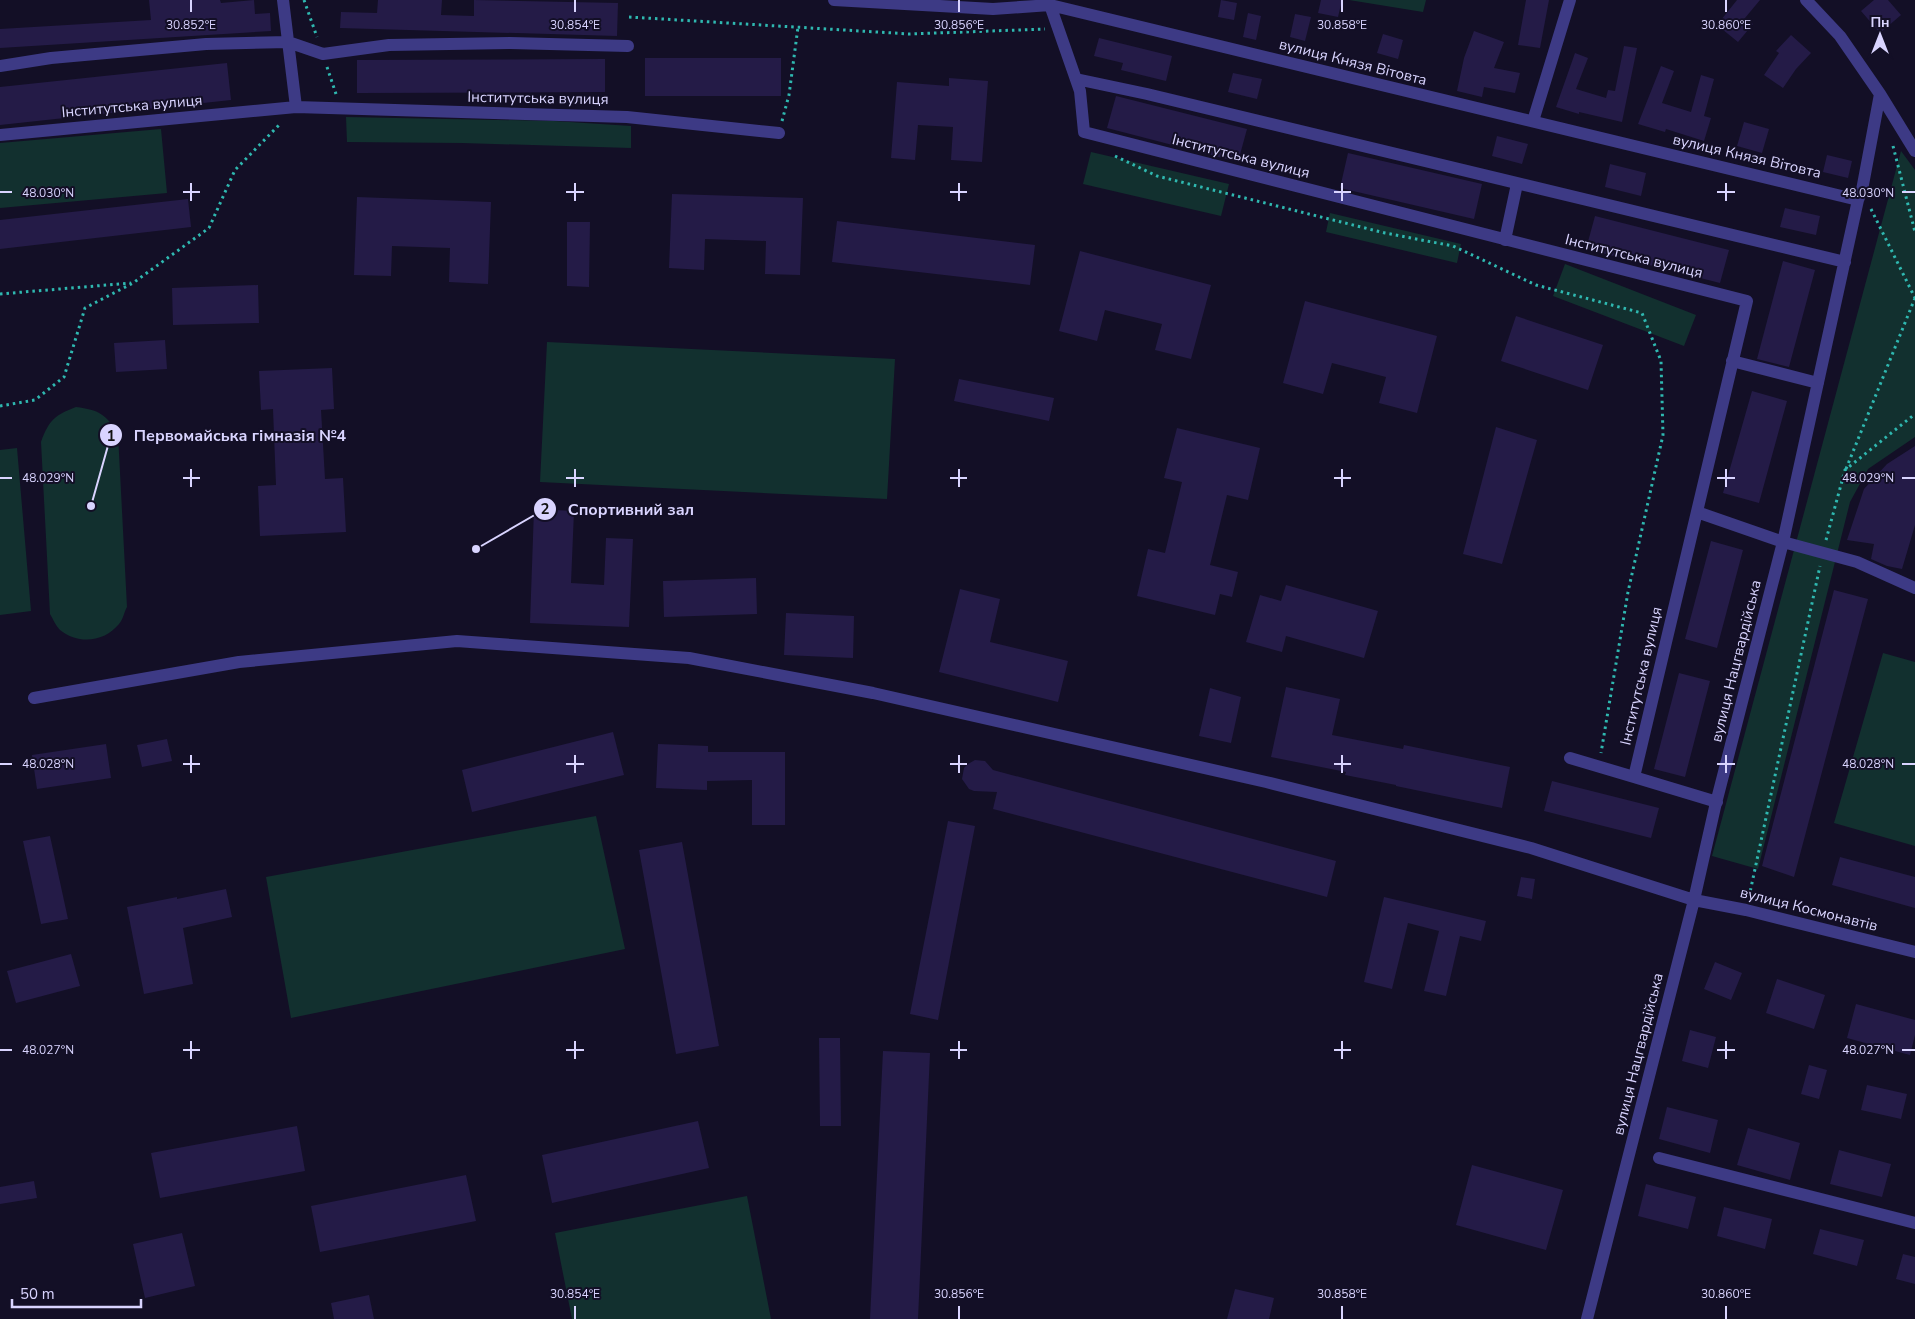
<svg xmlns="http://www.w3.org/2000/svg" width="1915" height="1319" viewBox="0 0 1915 1319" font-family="'Nunito Sans',sans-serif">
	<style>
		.green { fill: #12302f }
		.building { fill: #241b47 }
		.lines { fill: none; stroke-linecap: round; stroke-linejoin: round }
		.path { stroke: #2fb8b0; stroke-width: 3; stroke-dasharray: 2.5 4; stroke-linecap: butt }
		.minor { stroke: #3d3a85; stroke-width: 12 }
		.ticks { fill: none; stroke: #d9d4ff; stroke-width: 2 }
		.labels { text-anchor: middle; stroke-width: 4; stroke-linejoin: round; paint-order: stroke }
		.street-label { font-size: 15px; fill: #d9d4ff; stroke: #130f26 }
		.ticks-label { font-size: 12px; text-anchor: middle; fill: #d9d4ff; stroke: #130f26; stroke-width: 4; stroke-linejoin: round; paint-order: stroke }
		.leader { fill: none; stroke: #d9d4ff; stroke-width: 2 }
		.callout-dot { fill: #d9d4ff; stroke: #130f26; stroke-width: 2 }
		.mark-label { font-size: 15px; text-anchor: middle; font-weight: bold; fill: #111 }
		.callout-label { font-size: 16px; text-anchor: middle; font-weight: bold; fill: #d9d4ff; stroke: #130f26; stroke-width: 4; stroke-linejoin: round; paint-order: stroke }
	</style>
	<rect width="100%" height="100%" fill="#130f26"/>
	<path class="green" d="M1349,0H1426L1423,12Z
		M346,117L554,121L631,126V148L462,143L347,142Z
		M161,129L167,193L0,208V143Z
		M1901,151L1915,170V437L1868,469L1850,502L1758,869L1712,856Z
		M1091,152L1229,184L1221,216L1083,184Z
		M1330,213L1461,244L1457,263L1326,232Z
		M1565,264L1696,315L1684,346L1553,296Z
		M547,342L895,359L887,499L540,482Z
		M76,407C99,410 106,414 118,434L127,607C124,612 123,620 119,624C104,642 79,645 60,630C56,626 53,619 50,614L41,442C49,420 55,415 76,407Z
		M17,448L31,611L0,615V450Z
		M1883,653L1915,662V846L1834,823Z
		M596,816L625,949L291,1018L266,877Z
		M747,1196L771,1319H572L555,1233Z"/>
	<path class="building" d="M149,0H220L221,3L254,0L255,14L270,13L271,31L0,48V29L151,20Z
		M378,0H442L441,15L474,16V0L618,3L617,36L340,28L341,12L377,13Z
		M1221,0L1237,3L1234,20L1218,17Z
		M1321,0H1342L1338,17L1318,13Z
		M1526,0H1549L1540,48L1518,45Z
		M1737,0H1760L1745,18L1753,24L1738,42L1717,25Z
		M1874,0H1888L1901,15L1880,33L1861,11Z
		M1248,13L1261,16L1256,40L1243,37Z
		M1295,14L1311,17L1305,41L1290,37Z
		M1474,31L1504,42L1494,68L1520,73L1515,93L1484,87L1482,97L1457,91L1464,58Z
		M1383,34L1403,40L1398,59L1377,53Z
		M1791,35L1811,53L1796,69L1783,88L1764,75L1779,53L1776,51Z
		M1099,38L1172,56L1166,81L1121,70L1123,63L1094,56Z
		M1624,46L1637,48L1622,122L1579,112V114L1556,107L1575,53L1588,58L1576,89L1606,98L1608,90L1615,91Z
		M645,58H781V96H645Z
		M605,59V92L357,93V60Z
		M227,63L231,100L0,125V87Z
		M1661,66L1674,71L1662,103L1691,112L1701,75L1714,79L1704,116L1711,118L1704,141L1666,129L1665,132L1638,124Z
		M1233,73L1262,79L1257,99L1228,92Z
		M949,78L988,81L982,162L951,160L953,127L918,125L915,160L891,158L897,82L949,86Z
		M1116,96L1247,129L1238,162L1107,128Z
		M1744,122L1769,129L1762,153L1737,146Z
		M1497,136L1528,144L1522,164L1492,156Z
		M1348,153L1482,184L1474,219L1340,188Z
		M1827,155L1852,161L1848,178L1823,172Z
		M1610,164L1646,173L1641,196L1605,187Z
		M672,194L803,198L800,275L765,274L766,241L705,239L704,270L669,268Z
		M357,197L491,202L488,284L449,282L450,248L392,246L391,276L354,275Z
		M188,199L191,227L0,249V220Z
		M1785,208L1820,216L1816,235L1780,227Z
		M1595,216L1729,250L1720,283L1586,249Z
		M837,221L1035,245L1030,285L832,262Z
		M567,222H590L589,287L567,286Z
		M1080,251L1211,285L1191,359L1155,350L1162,324L1105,310L1097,341L1059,331Z
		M1783,261L1815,270L1789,367L1757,359Z
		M258,285L259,323L173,325L172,288Z
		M1305,301L1437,336L1417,413L1379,403L1386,377L1332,363L1323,394L1283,383Z
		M1516,316L1603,345L1588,390L1501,361Z
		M165,340L167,369L116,372L114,343Z
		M332,368L334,409L321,410L325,479L343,478L346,532L260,536L258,486L276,485L273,409L261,410L259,371Z
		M959,379L1054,398L1049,421L954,401Z
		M1752,391L1787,401L1759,503L1723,493Z
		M1496,427L1537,440L1502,564L1463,554Z
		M1177,428L1260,448L1248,500L1227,495L1210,565L1238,572L1232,597L1220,594L1215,615L1137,596L1148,549L1165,553L1182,482L1164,478Z
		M1915,446V525L1902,569L1887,566L1871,559L1874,544L1847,540L1864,489L1887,464Z
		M534,509L574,511L571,583L604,585L606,538L633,539L629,627L530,623Z
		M1711,541L1743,550L1717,648L1685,639Z
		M756,578L757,614L664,617L663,581Z
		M1286,585L1378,611L1364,658L1286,636L1282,652L1246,642L1260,595L1281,601Z
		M960,589L1000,599L990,642L1068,661L1058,702L939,672Z
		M1834,590L1868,599L1794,877L1762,866Z
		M786,613L854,616L853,658L784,655Z
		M1679,673L1710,681L1685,777L1654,769Z
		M1286,687L1340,699L1332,735L1403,749L1404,745L1510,767L1502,808L1396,786V785L1345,775L1346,772L1271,757Z
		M1210,688L1241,697L1231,743L1199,736Z
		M613,732L624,775L472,812L462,770Z
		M167,739L172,761L142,767L137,745Z
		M106,744L111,778L37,789L32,755Z
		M658,744L708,746V752H785V825H752V780L707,781V790L656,788Z
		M975,760L985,761L993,770L1336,861L1327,897L993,809L997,792L974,791L969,789L962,779L964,768L968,764Z
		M1552,781L1659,808L1651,838L1544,811Z
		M948,821L975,826L938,1020L910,1014Z
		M50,836L68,919L41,924L23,841Z
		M682,842L719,1046L676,1054L639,850Z
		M1840,857L1915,877V908L1832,885Z
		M1521,877L1535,879L1532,899L1517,896Z
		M226,889L232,917L183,928L193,984L144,994L127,907L177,897V899Z
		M1384,897L1486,921L1481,941L1460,936L1446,996L1424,991L1439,931L1408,923L1392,989L1364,982Z
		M71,954L80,986L16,1003L7,971Z
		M1715,962L1742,973L1731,1000L1704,989Z
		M1777,979L1825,995L1814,1029L1766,1013Z
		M1856,1004L1915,1020V1035L1910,1055L1847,1038Z
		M1690,1030L1716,1037L1708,1068L1682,1061Z
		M819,1038H840L841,1126H820Z
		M883,1051L930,1053L918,1319H870Z
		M1809,1065L1827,1070L1819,1099L1801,1094Z
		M1867,1085L1907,1094L1901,1119L1861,1110Z
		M1667,1107L1718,1120L1710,1153L1659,1139Z
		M698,1121L709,1168L552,1203L542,1155Z
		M297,1126L305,1171L160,1198L151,1153Z
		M1748,1128L1800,1143L1790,1180L1737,1165Z
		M1839,1150L1891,1164L1882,1197L1830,1184Z
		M1472,1165L1563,1190L1546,1250L1456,1225Z
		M466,1175L476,1221L320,1252L311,1206Z
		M34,1181L37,1198L0,1204V1187Z
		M1646,1184L1696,1197L1688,1229L1638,1216Z
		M1724,1207L1772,1219L1765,1249L1717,1236Z
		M1820,1229L1864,1240L1857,1266L1813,1254Z
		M182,1233L195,1286L145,1298L133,1244Z
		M1903,1254L1915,1257V1284L1896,1279Z
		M1235,1289L1274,1298L1269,1319H1227Z
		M369,1295L374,1319H334L331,1303Z"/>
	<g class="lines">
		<path class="path" d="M304,0L317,37
			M629,17L910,34L1045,29
			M327,67L336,94
			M782,121L789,95L798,27
			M1893,146L1915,232
			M1115,156L1157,176L1385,233L1453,246L1536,285L1642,313L1661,361L1663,435L1628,592L1601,753
			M1871,209L1915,298
			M0,294L131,283
			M0,406L35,400L64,377L85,308L133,283L209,228L235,170L280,124
			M1846,469L1915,298
			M1826,540L1845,470L1915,414
			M1749,897L1820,566"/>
		<path class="minor" d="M283,0L296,107
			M834,0L993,9L1050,5L1858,200
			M1806,0L1840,36L1880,94L1915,151
			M1050,5L1080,91L1084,132L1747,301L1634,777L1717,802
			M0,66L51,58L206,44L288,42L323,54L389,45L510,43L628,46
			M1076,79L1147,94L1845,262
			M1533,121L1570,0
			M0,135L296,107L627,117L779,133
			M1505,240L1517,184
			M1732,361L1818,383
			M1697,512L1783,542L1857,562L1915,588
			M34,698L239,662L457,641L689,658L873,693L1266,782L1531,848L1694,900L1746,910L1915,952
			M1570,758L1634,777
			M1659,1158L1915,1223
			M1587,1319L1694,900L1715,807L1783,542L1858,200L1862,190L1880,94"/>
	</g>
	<path class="ticks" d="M191,0V12M575,0V12M959,0V12M1342,0V12M1726,0V12M191,183V201M575,183V201M959,183V201M1342,183V201M1726,183V201M0,192H12M183,192H200M566,192H584M950,192H967M1334,192H1351M1717,192H1735M1902,192H1915M191,469V487M575,469V487M959,469V487M1342,469V487M1726,469V487M0,478H12M183,478H200M566,478H584M950,478H967M1334,478H1351M1717,478H1735M1902,478H1915M191,755V773M575,755V773M959,755V773M1342,755V773M1726,755V773M0,764H12M183,764H200M566,764H584M950,764H967M1334,764H1351M1717,764H1735M1902,764H1915M191,1041V1059M575,1041V1059M959,1041V1059M1342,1041V1059M1726,1041V1059M0,1050H12M183,1050H200M566,1050H584M950,1050H967M1334,1050H1351M1717,1050H1735M1902,1050H1915M575,1306V1319M959,1306V1319M1342,1306V1319M1726,1306V1319"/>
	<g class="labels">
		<g class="street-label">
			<text transform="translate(1353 62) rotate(14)" y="5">вулиця Князя Вітовта</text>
			<text transform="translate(538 98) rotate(1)" y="5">Інститутська вулиця</text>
			<text transform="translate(132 106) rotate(-5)" y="5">Інститутська вулиця</text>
			<text transform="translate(1241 156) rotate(14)" y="5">Інститутська вулиця</text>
			<text transform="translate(1747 156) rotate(13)" y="5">вулиця Князя Вітовта</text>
			<text transform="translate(1634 256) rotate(14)" y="5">Інститутська вулиця</text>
			<text transform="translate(1736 661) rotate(-76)" y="5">вулиця Нацгвардійська</text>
			<text transform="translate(1641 676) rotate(-77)" y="5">Інститутська вулиця</text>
			<text transform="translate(1809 909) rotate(14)" y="5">вулиця Космонавтів</text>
			<text transform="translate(1638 1054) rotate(-76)" y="5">вулиця Нацгвардійська</text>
		</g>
	</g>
	<g class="ticks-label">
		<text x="191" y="29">30.852°E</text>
		<text x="575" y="29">30.854°E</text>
		<text x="959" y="29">30.856°E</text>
		<text x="1342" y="29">30.858°E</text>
		<text x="1726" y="29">30.860°E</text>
		<text x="48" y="197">48.030°N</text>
		<text x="1868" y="197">48.030°N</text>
		<text x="48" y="482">48.029°N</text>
		<text x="1868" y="482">48.029°N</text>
		<text x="48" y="768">48.028°N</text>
		<text x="1868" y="768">48.028°N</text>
		<text x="48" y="1054">48.027°N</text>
		<text x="1868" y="1054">48.027°N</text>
		<text x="575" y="1298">30.854°E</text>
		<text x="959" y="1298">30.856°E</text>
		<text x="1342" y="1298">30.858°E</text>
		<text x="1726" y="1298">30.860°E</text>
	</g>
	<path class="leader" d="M91 506L111 435M476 549L545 509"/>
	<g class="callout-dot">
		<circle cx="91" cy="506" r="5"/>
		<circle cx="476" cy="549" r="5"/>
		<circle cx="111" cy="435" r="12"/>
		<circle cx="545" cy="509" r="12"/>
	</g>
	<g class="mark-label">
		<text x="111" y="441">1</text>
		<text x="545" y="514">2</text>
	</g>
	<g class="callout-label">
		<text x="240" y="441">Первомайська гімназія №4</text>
		<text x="631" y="515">Спортивний зал</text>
	</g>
	<g transform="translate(1880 35)" stroke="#130f26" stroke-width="4" paint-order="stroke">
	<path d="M0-4L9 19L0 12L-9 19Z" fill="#d9d4ff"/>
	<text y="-8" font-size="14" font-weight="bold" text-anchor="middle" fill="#d9d4ff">Пн</text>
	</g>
	<path d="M12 1299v8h129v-8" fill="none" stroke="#d9d4ff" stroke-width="2.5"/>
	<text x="20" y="1299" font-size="15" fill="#d9d4ff" stroke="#130f26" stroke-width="4" paint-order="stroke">50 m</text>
</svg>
